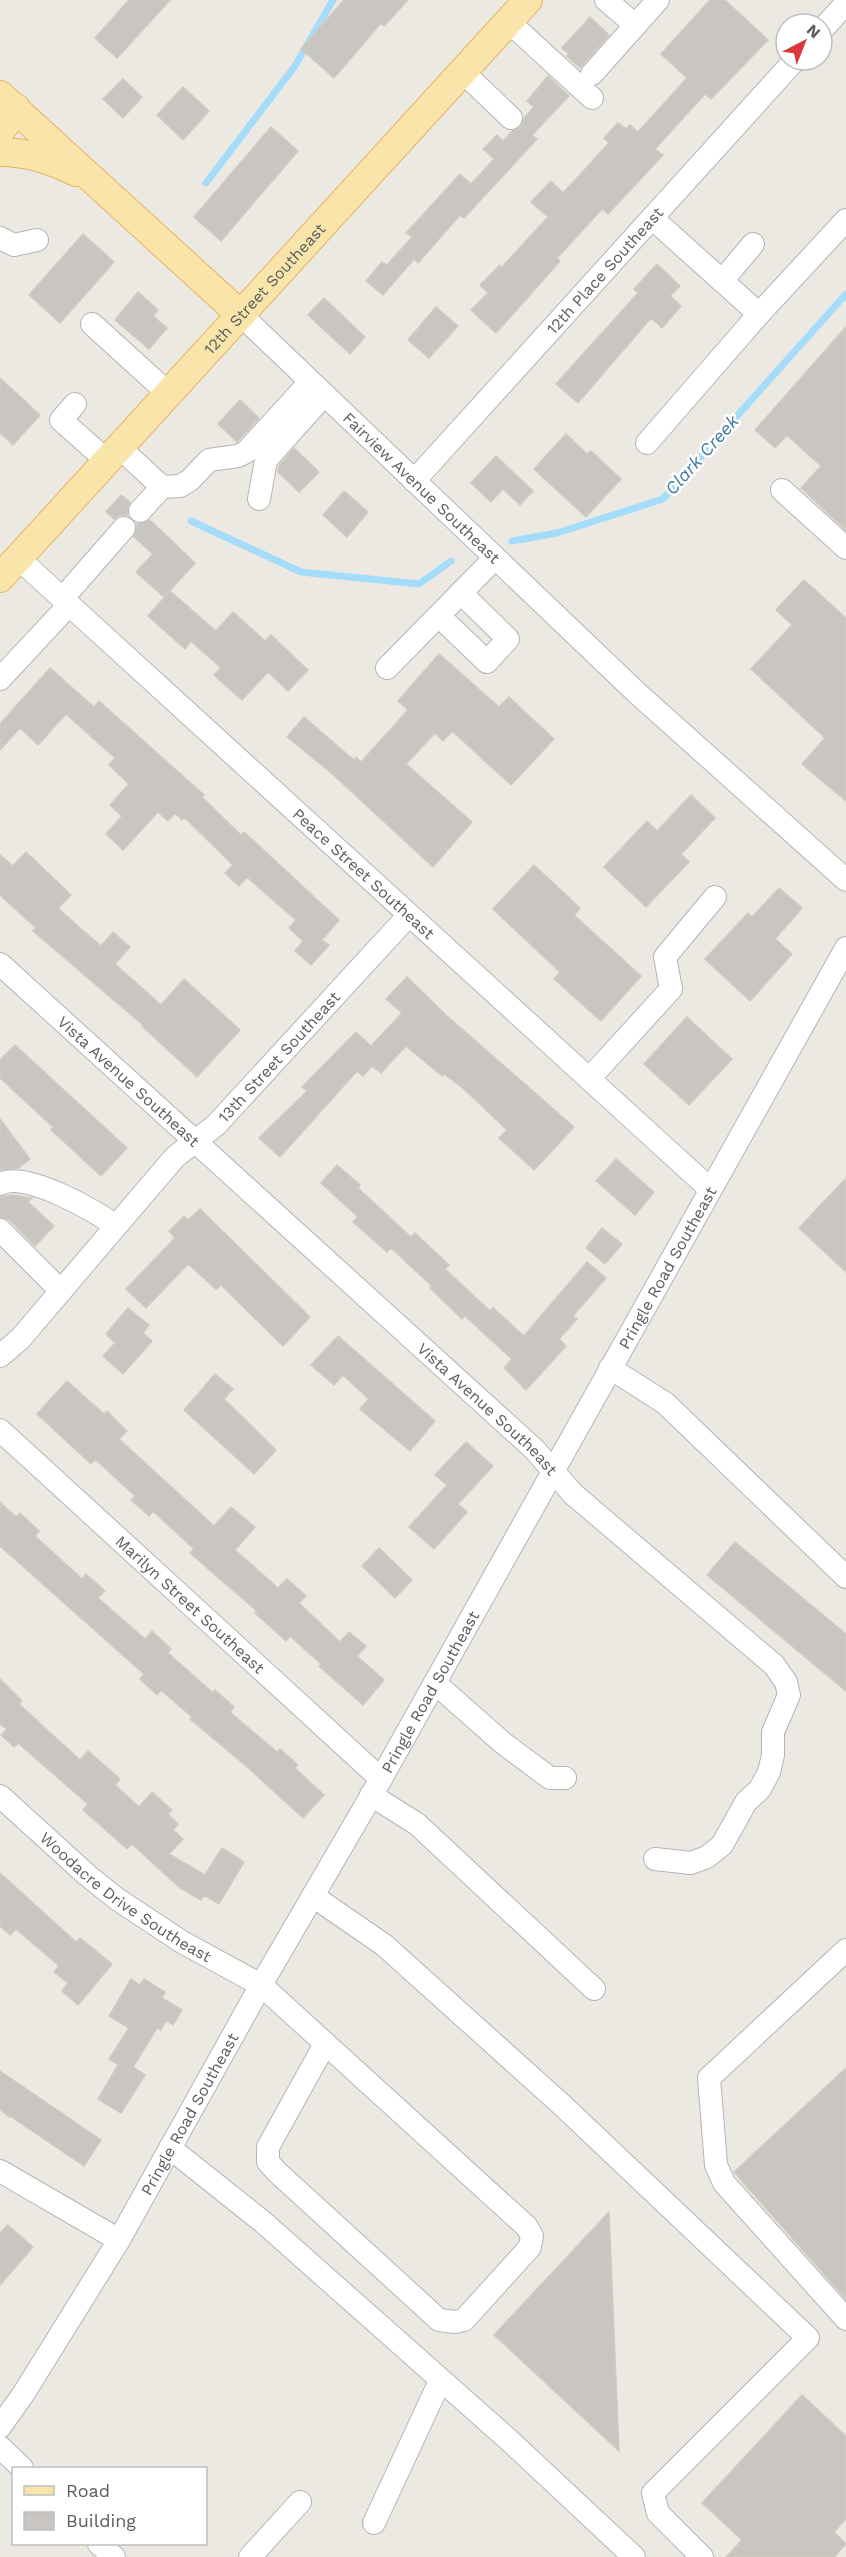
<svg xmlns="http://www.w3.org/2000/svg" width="846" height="2557" viewBox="0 0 846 2557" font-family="'Work Sans',sans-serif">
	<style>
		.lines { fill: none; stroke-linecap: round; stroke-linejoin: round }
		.stream { stroke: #a5dcf9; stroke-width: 7 }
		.building { fill: #c9c5c0; stroke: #d0cac1; stroke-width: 1.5 }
		.minor-casing { stroke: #b2b5b8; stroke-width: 24 }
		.major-casing { stroke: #e7b460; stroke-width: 30 }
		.minor { stroke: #fff; stroke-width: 22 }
		.major { stroke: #f9e5aa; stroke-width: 28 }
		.labels { text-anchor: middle; stroke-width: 5; stroke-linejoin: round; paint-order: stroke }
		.street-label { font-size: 16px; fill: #5a5e61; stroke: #fff }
		.water-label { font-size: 18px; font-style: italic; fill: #4179a1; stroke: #fff }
	</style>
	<rect width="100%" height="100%" fill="#ece9e2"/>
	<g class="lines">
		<path class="stream" d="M206,183L295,66L333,0
			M191,521L301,572L419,584L451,561
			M512,541L557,533L663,499L846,294"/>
	</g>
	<path class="building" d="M129,0H170L117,58L95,38Z
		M344,0H408L384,26L381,23L334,78L301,49Z
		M710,0H725L768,40L711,99L705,94L655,149L663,155L608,214L602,209L557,258L560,261L496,333L471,310L488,293L480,285L500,265L502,267L548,217L531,202L551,181L563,193L609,143L604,138L618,123L626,129L630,125L638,132L687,78L661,54Z
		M590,17L609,35L580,68L567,56L569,54L562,48Z
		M548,76L569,96L532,135L537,139L464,218L460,215L418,263L414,259L383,295L366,281L382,262L387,265L412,237L406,233L460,174L471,184L494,159L483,149L497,135L503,141L512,131L521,127L524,118L534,107L527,101Z
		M123,79L142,97L123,118L103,99Z
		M183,87L209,111L183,140L157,115Z
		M271,127L298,151L221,241L194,217Z
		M83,234L114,262L60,323L29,295Z
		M657,264L680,286L670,296L681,306L662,328L651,318L578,403L556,384L638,293L634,289Z
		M138,292L158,310L153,316L167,328L149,349L115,320Z
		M324,298L365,337L350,354L308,315Z
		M436,307L458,326L429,358L408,340Z
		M846,327V530L801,488L821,466L787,435L775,448L755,430Z
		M0,378L40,415L13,445L0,433Z
		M240,400L259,418L237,442L218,424Z
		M566,434L587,454L591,451L621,479L586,517L534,469Z
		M294,448L319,472L299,492L278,472L279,466Z
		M496,456L533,491L520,505L503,489L491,502L471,483Z
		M344,491L368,512L347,537L323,515Z
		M121,495L130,502L127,515H120L114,519L106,512Z
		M150,520L195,563L164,597L136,572L153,554L134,537L137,524Z
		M804,580L846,618V801L802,764L825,738L751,669L792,625L776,610Z
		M170,591L216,631L233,612L265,641L271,635L308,670L288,691L268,672L242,700L214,675L221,668L191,641L185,649L148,616Z
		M439,654L499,707L509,697L554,739L511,785L452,731L443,741L435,733L406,764L472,822L433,867L329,771L287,737L304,717L354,760L356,757L361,762L408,710L398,701Z
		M50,668L94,707L99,701L204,795L202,797L241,835L244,832L339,920L322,940L329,945L311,965L295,951L303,941L289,928L296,920L247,877L239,886L225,873L233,865L184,817L182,820L175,813L168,821L158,812L123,850L106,834L122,816L110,805L129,784L109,765L115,758L66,714L38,745L20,728L0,750V724Z
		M691,795L715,818L681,854L689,862L646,907L604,867L647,821L657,831Z
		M26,852L71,895L58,908L79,927L101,946L113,932L130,947L115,964L161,1005L184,979L240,1030L197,1077L142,1026L143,1025L33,931L36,928L0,895V855L13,866Z
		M534,865L580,908L574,915L641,976L601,1021L554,979L560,972L493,909Z
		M779,888L802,908L775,939L792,954L750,1001L705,959L748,913L752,917Z
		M407,977L447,1016L574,1127L534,1170L499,1138L507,1130L464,1089L444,1074L442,1076L406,1046L381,1073L372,1066L363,1076L357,1071L280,1157L259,1138L307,1091L302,1087L356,1032L371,1046L402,1013L386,999Z
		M687,1017L732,1059L689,1105L644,1064Z
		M15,1045L127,1148L101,1176L51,1130L53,1127L0,1078V1060Z
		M0,1119L30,1159L18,1168L0,1170Z
		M616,1159L654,1192L635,1215L596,1181Z
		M337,1165L360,1185L358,1188L411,1237L415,1233L449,1265L445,1269L490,1311L493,1308L524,1336L587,1262L606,1278L573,1316L577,1319L559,1339L566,1346L526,1390L504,1368L512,1359L465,1316L462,1319L430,1288L432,1286L391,1248L387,1252L353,1222L358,1217L321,1183Z
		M846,1178V1272L799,1228Z
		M12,1195L32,1198L28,1202L54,1226L35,1246L10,1220L0,1217V1197Z
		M200,1209L310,1317L283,1346L221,1285L216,1289L188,1264L146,1308L126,1289L175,1238L169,1231L184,1216L188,1220Z
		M602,1228L622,1244L605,1264L586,1248Z
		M128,1308L149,1325L143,1333L152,1341L123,1374L103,1356L115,1343L106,1334Z
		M338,1336L435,1421L410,1451L360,1409L369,1399L343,1375L334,1385L311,1365Z
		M215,1374L233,1389L224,1399L276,1450L254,1474L184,1410Z
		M67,1381L104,1414L107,1411L127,1431L119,1439L214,1526L231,1507L255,1527L235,1550L278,1588L287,1579L306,1596L299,1603L340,1642L349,1632L366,1646L357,1656L384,1680L363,1705L319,1666L321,1664L290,1636L286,1641L255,1613L257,1611L190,1553L194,1549L153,1511L149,1516L131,1500L135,1496L95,1459L91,1464L37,1414Z
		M466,1442L493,1466L458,1504L467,1512L434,1549L409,1527L447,1485L435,1475Z
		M0,1502L16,1517L20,1513L39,1531L35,1536L82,1579L86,1574L105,1591L98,1598L145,1639L152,1631L171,1649L168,1653L213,1693L215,1690L234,1707L230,1712L277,1752L280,1749L298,1765L295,1768L324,1795L303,1818L245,1765L190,1719L192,1717L161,1690L157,1695L140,1679L144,1674L0,1546Z
		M735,1542L846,1634V1691L707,1575Z
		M379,1548L412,1580L395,1598L362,1566Z
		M0,1679L22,1701L19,1704L80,1760L88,1751L120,1779L115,1785L139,1807L152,1792L172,1810L168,1814L178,1824L173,1830L183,1839L169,1854L205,1875L222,1848L244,1862L219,1904L204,1895L201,1900L180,1888L132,1844L127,1849L83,1810L88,1804L18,1743L14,1747L1,1735L7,1729L0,1724Z
		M0,1873L76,1942L80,1938L112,1964L78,2005L62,1991L68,1983L54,1972L59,1966L16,1929L10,1935L0,1926Z
		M131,1979L140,1985L144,1979L165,1992L162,1998L182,2010L173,2025L166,2020L161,2030L157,2028L133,2067L145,2075L121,2113L98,2099L118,2065L109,2059L129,2028L109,2016Z
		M846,2068V2299L734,2172Z
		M0,2071L101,2140L84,2166L10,2116L9,2117L0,2109Z
		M609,2212L619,2451L494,2335Z
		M8,2225L33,2247L0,2285V2233Z
		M802,2395L846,2436V2519L834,2532L846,2544L834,2557H726L742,2540L702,2503Z"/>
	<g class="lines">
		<defs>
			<g id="minor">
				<path d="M606,0L635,25"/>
				<path d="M509,22L592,98"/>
				<path d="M822,30L846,3"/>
				<path d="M463,72L511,118"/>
				<path d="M592,74L658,0"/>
				<path d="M652,218L759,314L846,220"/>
				<path d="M0,238L14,245L37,240"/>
				<path d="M722,281L753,244"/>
				<path id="s1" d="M241,315L637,693L846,880"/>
				<path d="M92,324L169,394"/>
				<path d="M75,404L61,420L107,461"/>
				<path d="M647,443L759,314"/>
				<path d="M119,447L162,487L140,511"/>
				<path id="s2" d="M414,481L795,60"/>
				<path d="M162,487L180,486L190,480L209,460L238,456L246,452L310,382"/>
				<path d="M782,490L846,548"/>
				<path d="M259,499L266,460L324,395"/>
				<path id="s3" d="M18,558L710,1189"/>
				<path d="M62,599L124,528"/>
				<path d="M439,616L487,662L508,639L461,593"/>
				<path d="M387,668L495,558"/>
				<path d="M0,679L69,605"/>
				<path id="s4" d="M0,964L535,1450L573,1494L774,1665L786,1682L789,1695L773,1732V1755L769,1772L760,1789L746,1802L722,1845L707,1857L691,1863L655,1859"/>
				<path d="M589,1079L671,989L665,957L715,897"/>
				<path d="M0,1184C25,1170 95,1211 116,1226"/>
				<path d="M0,1230L61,1291"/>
				<path id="s5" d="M0,1356L20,1339L175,1157L216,1125L409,915"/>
				<path d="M610,1368L665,1403L846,1577"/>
				<path id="s6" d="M0,1430L381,1779"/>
				<path d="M435,1683L503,1743L550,1778H565"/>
				<path d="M371,1795L417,1824L594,1989"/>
				<path id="s7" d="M0,1796L87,1875L117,1899L182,1942L261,1985L527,2227L532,2236L530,2247L464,2320L455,2322L439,2320L277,2172L268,2162V2147L325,2044"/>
				<path d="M313,1896L384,1945L562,2105L808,2338L653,2493L658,2513L702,2557"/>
				<path d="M846,1950L709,2078L716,2165L724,2183L846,2319"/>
				<path d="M170,2148L263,2222L510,2441L634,2557"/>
				<path d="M0,2171L119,2240"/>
				<path id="s8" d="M0,2427L24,2393L119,2240L261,1985L381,1779L846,948"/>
				<path d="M0,2447L22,2468"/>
				<path d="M374,2523L440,2381"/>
				<path d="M99,2544L114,2557"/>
				<path d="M250,2557L300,2502"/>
			</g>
			<g id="major">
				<path d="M0,95L241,315"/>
				<path d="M0,132L16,108"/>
				<path d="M0,152C27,152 52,160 76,172"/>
				<path id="s9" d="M0,578L528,0"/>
			</g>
		</defs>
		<use href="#minor" class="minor-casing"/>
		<use href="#major" class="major-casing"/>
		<use href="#minor" class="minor"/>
		<use href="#major" class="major"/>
	</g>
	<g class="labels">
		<g class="street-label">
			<text dy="6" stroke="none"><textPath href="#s2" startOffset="284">12th Place Southeast</textPath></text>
			<text dy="6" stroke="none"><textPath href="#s9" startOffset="392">12th Street Southeast</textPath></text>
			<text dy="6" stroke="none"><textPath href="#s1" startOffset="250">Fairview Avenue Southeast</textPath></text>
			<text dy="6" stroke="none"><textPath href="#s3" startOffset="468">Peace Street Southeast</textPath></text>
			<text dy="6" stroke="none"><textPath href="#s5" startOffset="410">13th Street Southeast</textPath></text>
			<text dy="6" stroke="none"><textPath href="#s4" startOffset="174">Vista Avenue Southeast</textPath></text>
			<text dy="6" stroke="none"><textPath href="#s8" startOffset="1338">Pringle Road Southeast</textPath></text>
			<text dy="6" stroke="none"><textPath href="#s4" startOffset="660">Vista Avenue Southeast</textPath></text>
			<text dy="6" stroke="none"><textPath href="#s6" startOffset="258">Marilyn Street Southeast</textPath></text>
			<text dy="6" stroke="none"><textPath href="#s8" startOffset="852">Pringle Road Southeast</textPath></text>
			<text dy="6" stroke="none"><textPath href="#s7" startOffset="162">Woodacre Drive Southeast</textPath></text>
			<text dy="6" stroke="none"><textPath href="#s8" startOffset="366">Pringle Road Southeast</textPath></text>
		</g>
		<g class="water-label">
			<text transform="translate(702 455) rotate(-48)" y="6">Clark Creek</text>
		</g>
	</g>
	<rect x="12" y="2467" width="195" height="78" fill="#ffffff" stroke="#bdbfc0" stroke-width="1.5"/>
	<rect x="24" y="2486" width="30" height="9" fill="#f9e5aa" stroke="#bdbfc0" stroke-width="1.5"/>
	<text x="66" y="2497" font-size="18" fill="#5a5e61">Road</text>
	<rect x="24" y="2512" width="30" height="18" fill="#c9c5c0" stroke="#bdbfc0" stroke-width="1.5"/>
	<text x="66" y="2527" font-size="18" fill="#5a5e61">Building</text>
	<g transform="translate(804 42) rotate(42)"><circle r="28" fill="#ffffff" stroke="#bdbfc0" stroke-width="1.5"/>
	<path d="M0-4.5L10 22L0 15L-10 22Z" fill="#dc373a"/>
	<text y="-9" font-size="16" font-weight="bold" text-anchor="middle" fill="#5a5e61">N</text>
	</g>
</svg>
